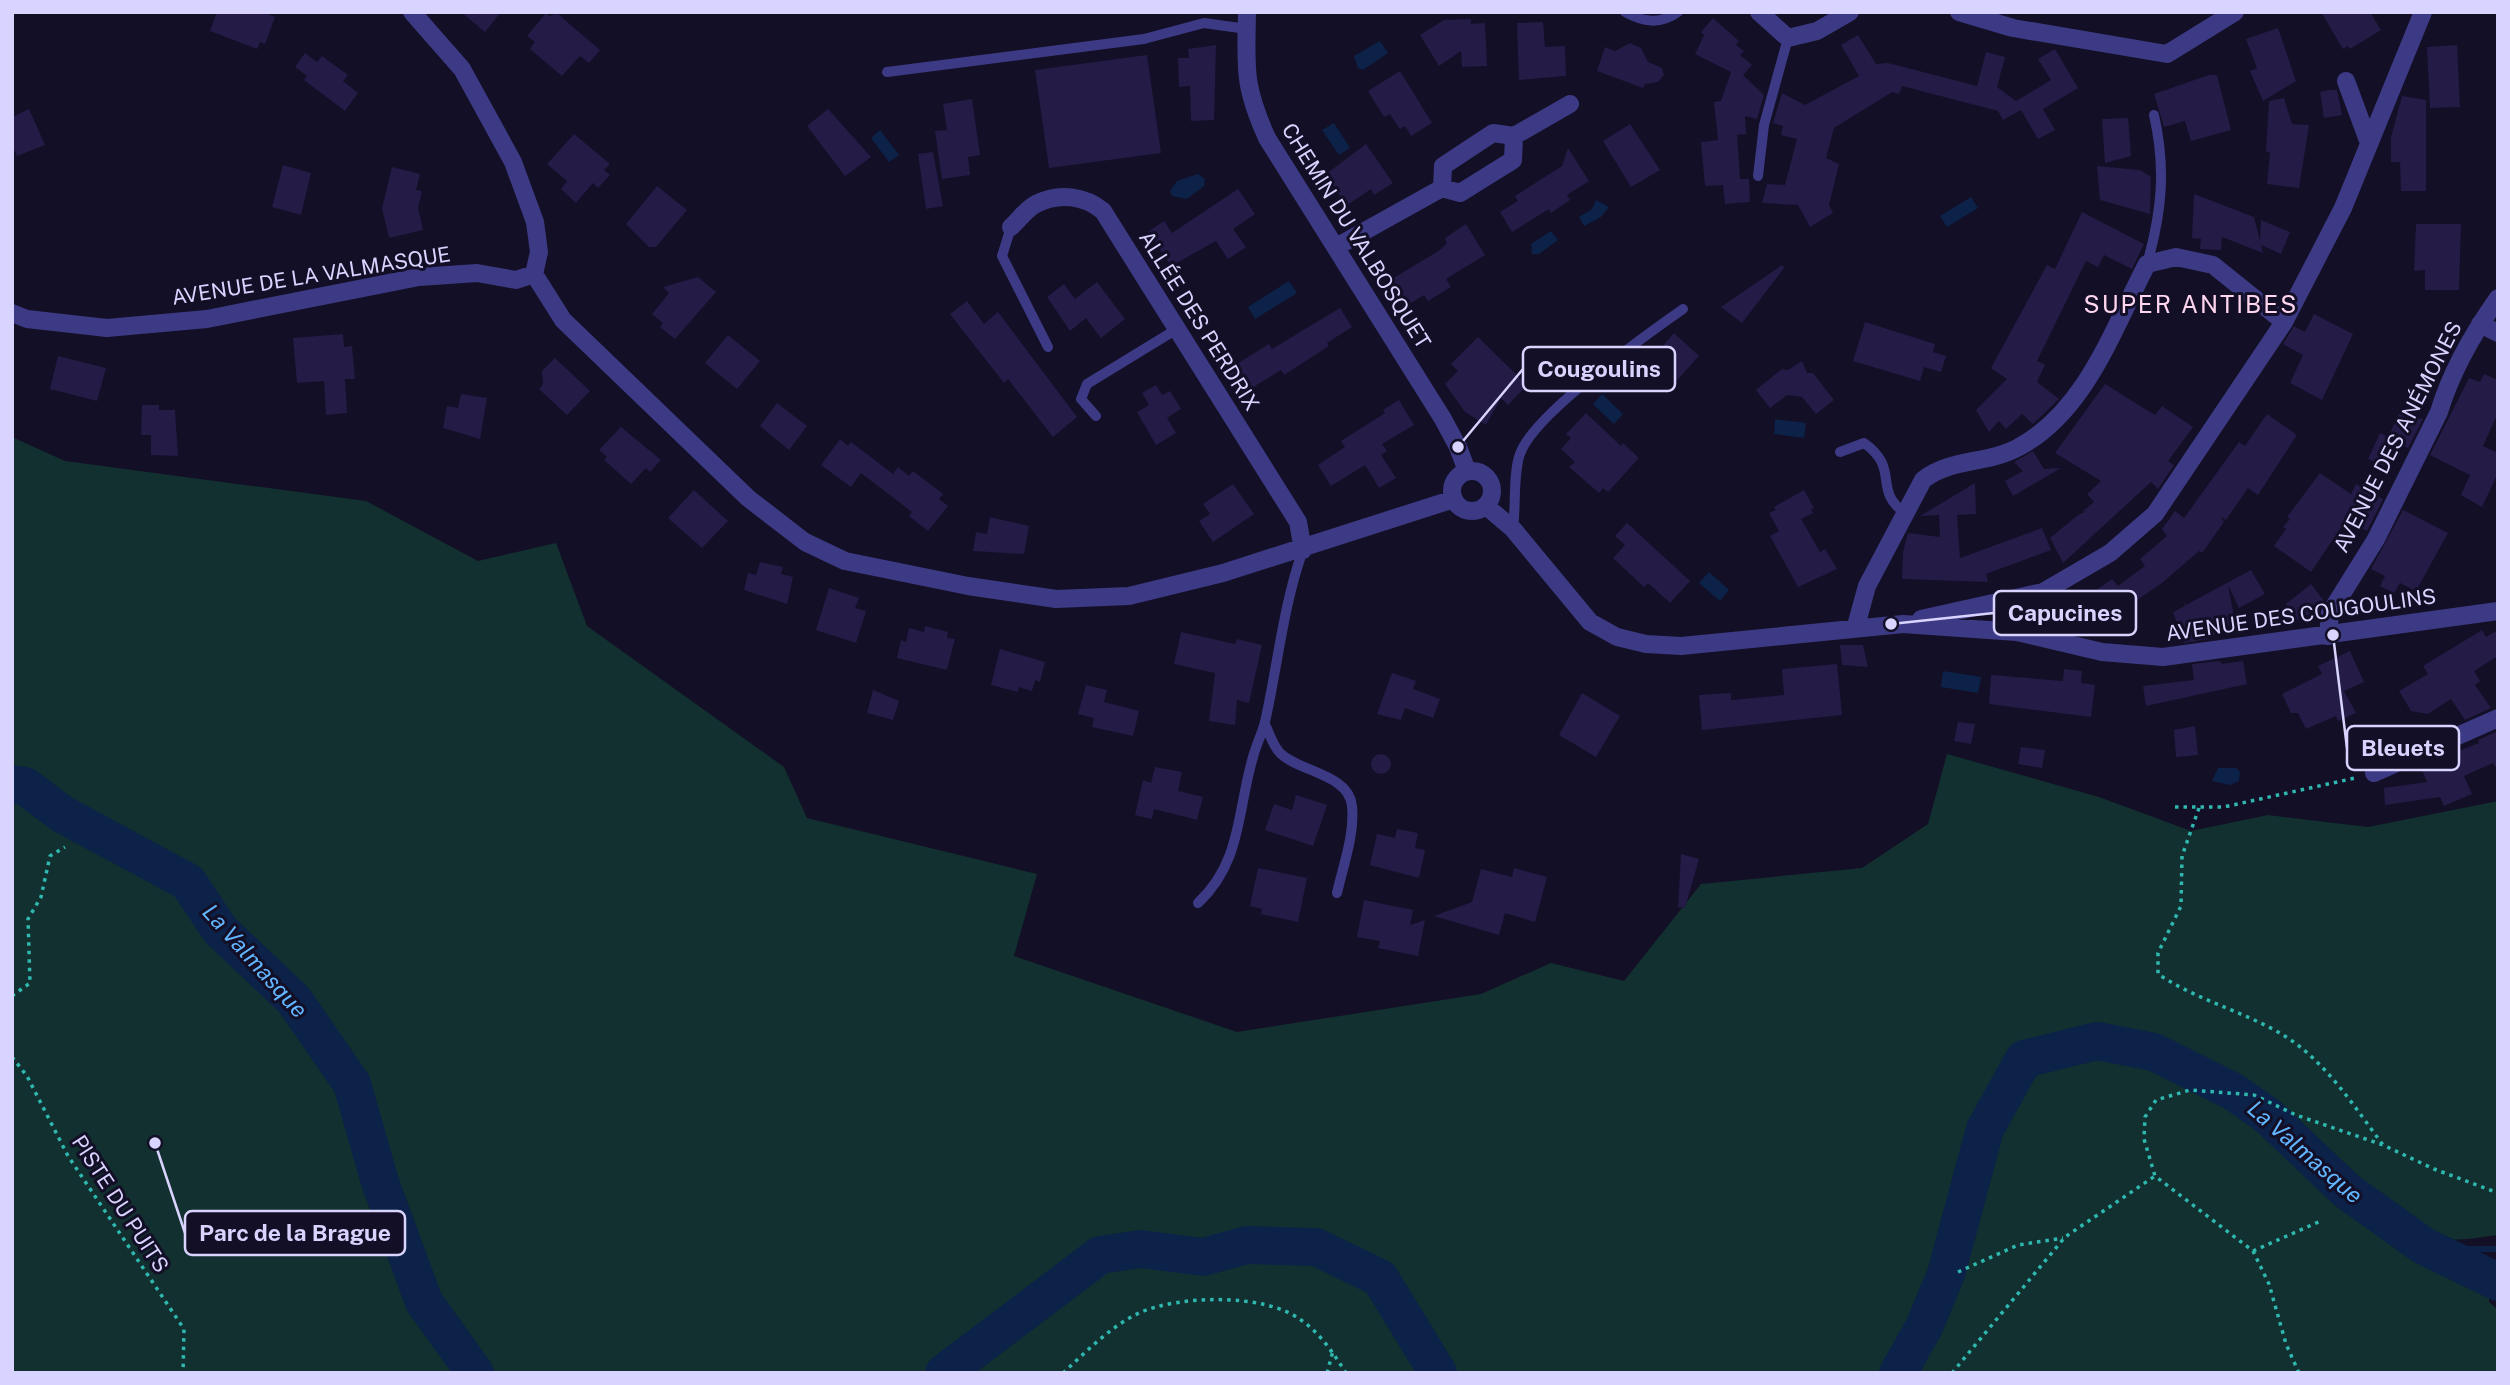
<svg xmlns="http://www.w3.org/2000/svg" width="2510" height="1385" viewBox="0 0 2510 1385" font-family="'Public Sans',sans-serif">
	<style>
		.green { fill: #12302f }
		.water { fill: #0c2248 }
		.lines { fill: none; stroke-linecap: round; stroke-linejoin: round }
		.stream { stroke: #0c2248; stroke-width: 6 }
		.river { stroke: #0c2248; stroke-width: 38 }
		.building { fill: #241b47 }
		.path { stroke: #2fb8b0; stroke-width: 3.5; stroke-dasharray: 3.5 5; stroke-linecap: butt }
		.service { stroke: #3d3a85; stroke-width: 10 }
		.minor { stroke: #3d3a85; stroke-width: 18 }
		.labels { text-anchor: middle; stroke-width: 6; stroke-linejoin: round; paint-order: stroke }
		.street-label { font-size: 21px; fill: #d9d4ff; stroke: #130f26 }
		.water-label { font-size: 23px; font-style: italic; fill: #62b6ff; stroke: #130f26 }
		.quarter-label { font-size: 24px; letter-spacing: 2px; fill: #ffd6f0; stroke: #130f26 }
		.leader { fill: none; stroke: #d9d4ff; stroke-width: 2.5 }
		.callout-dot { fill: #d9d4ff; stroke: #130f26; stroke-width: 2.5 }
		.callout { fill: #130f26; stroke: #d9d4ff; stroke-width: 2.5 }
		.callout-label { font-size: 23px; text-anchor: middle; font-weight: bold; fill: #d9d4ff }
	</style>
	<rect width="100%" height="100%" fill="#130f26"/>
	<path class="green" d="M12,437L65,461L366,501L478,561L556,543L587,626L784,767L807,818L1037,874L1014,956L1237,1032L1481,994L1551,963L1624,981L1701,884L1862,868L1928,824L1947,754L2099,797L2191,831L2268,815L2368,827L2498,801V1235C2476,1238 2453,1242 2432,1238C2416,1235 2407,1223 2391,1223L2489,1295V1302L2498,1310V1373H12Z"/>
	<path class="water" d="M1380,41L1388,53L1363,70L1358,68L1354,56Z
		M1334,123L1350,148L1339,155L1322,130Z
		M880,130L899,155L889,162L871,138Z
		M1198,174L1205,179L1204,186L1187,199L1172,196L1170,191L1177,181Z
		M1971,197L1978,208L1947,227L1940,216Z
		M1596,200L1609,207L1601,217L1584,226L1579,217L1592,209Z
		M1551,231L1558,240L1539,254H1532L1531,244Z
		M1289,281L1297,293L1255,319L1248,307Z
		M1602,394L1623,414L1614,424L1593,404Z
		M1775,419L1806,423L1804,438L1774,434Z
		M1709,572L1729,590L1720,601L1699,583Z
		M1943,671L1981,677L1978,693L1941,687Z
		M2218,768H2236L2240,772L2239,781L2230,785L2212,781Z"/>
	<g class="lines">
		<path class="stream" d="M2441,1255L2464,1249H2498"/>
		<path class="river" d="M12,784L25,786L62,814L188,882L220,930L294,1000L352,1084L380,1182L424,1302L475,1373
			M944,1373L1100,1255L1141,1249L1203,1257L1247,1245L1316,1247L1380,1278L1438,1373
			M1898,1373L1924,1327L1946,1274L1985,1129L2024,1059L2097,1041L2154,1052L2234,1092L2268,1116L2347,1191L2424,1246L2498,1282"/>
	</g>
	<path class="building" d="M217,12H263L275,17L265,44L260,42L257,49L210,31Z
		M461,12H501L485,32Z
		M2321,12H2370L2381,30L2350,49L2348,46L2343,49Z
		M546,13L549,16L558,14L600,50L589,63L580,56L562,76L530,49L535,42L527,36Z
		M1713,18L1739,41L1736,45L1744,51L1740,55L1752,65L1743,75L1764,95L1757,119L1745,116L1746,134L1737,135L1740,179H1749L1750,202L1725,204L1723,185L1705,186L1701,142L1718,140L1714,102L1721,101L1731,72L1695,54L1704,35L1701,32Z
		M1471,19V24L1485,23L1487,66L1462,67L1461,51L1439,66L1420,35L1444,20Z
		M1543,22L1545,47L1565,46L1566,76L1519,80L1517,23Z
		M2278,28L2296,81L2263,101L2250,71L2257,68L2246,39Z
		M1858,35L1876,64L1888,63L1977,86L1986,52L2005,57L1997,87L2016,101L2051,80L2038,59L2055,49L2078,88L2043,109L2055,130L2038,139L2021,110L2003,120L1998,111L1902,86L1899,94L1892,92L1834,128L1826,158L1839,164L1829,205L1833,213L1810,227L1798,205L1762,203L1767,184L1785,185L1797,139L1781,135L1783,126L1773,123L1782,93L1805,105L1859,76L1841,45Z
		M1630,43L1641,48L1648,62L1662,68L1664,75L1658,82L1645,84L1643,88L1597,71L1605,47L1615,51Z
		M1216,45L1214,120L1191,121L1190,86L1179,87L1178,58H1189L1188,49Z
		M2457,45L2460,107L2430,108L2427,47Z
		M305,53L317,62L322,56L348,75L343,81L358,93L345,111L304,80L307,76L295,67Z
		M1147,55L1161,153L1049,168L1035,70Z
		M1400,71L1432,123L1411,136L1405,126L1400,129L1390,114L1384,117L1368,91Z
		M2209,75H2217L2231,130L2191,141L2185,121L2164,127L2154,94Z
		M2330,90H2337L2342,115L2324,118L2320,92Z
		M2402,96L2426,100V191H2401L2400,162H2391V137Z
		M2284,98L2292,124L2309,125L2299,188L2267,184L2270,152H2266L2269,101Z
		M972,99L980,155L968,157L970,175L942,179L935,131L947,130L943,104Z
		M29,109L45,145L17,156L12,145V117Z
		M828,109L871,157L845,176L807,126Z
		M2128,118L2131,156L2105,163L2102,119Z
		M1630,124L1660,170L1631,187L1603,141Z
		M574,134L610,164L604,170L610,175L598,188L593,183L576,203L561,189L567,181L547,164Z
		M1366,144L1393,183L1374,195L1371,189L1346,206L1326,174Z
		M1568,148L1589,181L1567,195L1570,200L1551,213L1549,209L1512,232L1500,212L1518,201L1515,196L1562,166Z
		M933,152L943,206L926,209L918,154Z
		M283,165L311,173L301,215L272,207Z
		M2097,166L2140,170L2151,177L2150,214L2100,200Z
		M392,167L420,174L416,190L422,191L418,208L423,230L389,238L382,208Z
		M657,186L687,210L656,247H649L626,224Z
		M1238,189L1255,214L1233,229L1246,247L1228,259L1216,241L1171,266L1148,232L1164,221L1172,233Z
		M2194,194L2254,217L2260,241L2261,220L2290,232L2281,254L2261,245L2263,253L2222,237L2221,250L2200,249L2201,239L2192,238Z
		M2082,212L2144,244L2132,269L2104,255L2098,267L2086,261L2037,361L2045,365L2037,382L2059,399L2033,424L2022,414L2006,429L1999,421L1989,432L1976,410L2007,379L1991,368L2047,265L2055,269Z
		M1466,224L1485,255L1446,279L1451,287L1428,301L1424,295L1408,305L1392,279L1440,250L1447,243L1445,238Z
		M2416,224H2461L2459,290H2425V270L2414,271Z
		M1782,265L1784,268L1742,323L1721,307Z
		M698,277L716,292L675,339L660,327L663,323L652,314L669,293L663,287Z
		M1097,282L1125,319L1101,338L1086,318L1070,331L1047,297L1064,284L1075,299Z
		M967,301L984,324L998,312L1077,417L1053,437L1008,379L1004,383L950,314Z
		M1340,308L1352,327L1327,343L1329,346L1284,375L1281,370L1242,394L1227,370L1269,344L1272,349Z
		M2314,314L2353,334L2322,400L2290,383L2303,355L2283,344L2294,326L2305,332Z
		M1865,322L1935,344L1933,352L1946,356L1941,372L1924,367L1920,381L1853,361Z
		M1674,333L1699,356L1670,388L1645,366Z
		M343,334L344,347L352,346L355,379H345L347,413L326,415L324,381L297,383L293,338Z
		M728,335L760,361L737,389L705,363Z
		M1478,337L1527,385L1508,405L1501,398L1486,425L1465,412L1445,384L1458,371L1451,364Z
		M58,356L106,368L97,401L50,389Z
		M555,358L590,391L567,415L539,389L543,384L542,371Z
		M1802,361L1807,373H1813L1834,400L1816,414L1802,397L1787,395L1770,408L1756,390L1782,369L1788,370Z
		M2484,374L2498,380V413L2483,446L2498,453V473L2482,507L2461,495L2470,475L2430,455L2469,378L2480,382Z
		M2105,384L2155,415L2162,406L2193,427L2168,461L2174,465L2158,489L2151,482L2063,563L2050,538L2078,515L2087,511L2082,512L2094,502L2087,494L2101,481L2055,453Z
		M1156,385L1162,395L1170,391L1181,409L1167,418L1176,433L1156,445L1137,412L1149,405L1142,393Z
		M461,394L487,398L480,439L443,428L447,406L458,408Z
		M1399,400L1414,425L1382,444L1387,451L1381,455L1396,478L1379,488L1365,465L1331,486L1318,465L1345,447L1341,441L1385,413L1383,410Z
		M777,403L807,426L789,450L760,426Z
		M142,405H159V410H175L178,456L151,455V435H141Z
		M1586,413L1621,446L1623,443L1639,458L1608,492L1603,488L1599,493L1569,467L1575,462L1561,449L1571,438L1566,434Z
		M2267,414L2297,435L2258,495L2248,488L2226,520L2221,517L2224,522L2202,553L2199,551L2162,583L2096,628L2083,614L2093,607L2085,598L2112,579L2118,586L2145,566L2140,559L2167,536L2162,529L2175,511L2184,518L2239,442L2245,446Z
		M2399,414L2423,419L2408,448L2400,444L2388,468L2368,459L2380,433L2388,437Z
		M621,427L661,460L650,472L646,468L631,484L604,460L607,457L599,450Z
		M840,439L848,446L851,442L893,474L898,467L909,476L913,471L943,494L939,499L948,506L928,531L909,516L912,512L861,473L851,487L821,465Z
		M2033,451L2044,469L2061,468L2013,496L2005,481L2023,471L2014,462Z
		M2320,473L2351,494L2356,484L2383,499L2367,531L2346,520L2311,572L2274,546L2286,529L2283,527L2290,519L2287,517Z
		M1975,483L1976,514L1957,515L1960,558L2042,528L2051,550L1986,574L1988,582L1902,579L1903,552L1908,533L1940,537L1939,515L1920,516Z
		M1233,484L1254,514L1213,542L1199,521L1210,514L1203,504Z
		M694,490L728,521L702,548L668,518Z
		M1804,490L1814,508L1811,510L1813,513L1801,519L1820,552L1825,549L1837,569L1798,587L1770,536L1779,531L1769,513L1776,510L1774,507Z
		M2403,510L2448,533L2416,591L2400,583L2394,593L2380,586L2385,576L2371,569Z
		M990,517L1029,526L1024,554L973,551L976,532L987,534Z
		M1627,523L1690,581L1670,603L1648,583L1644,587L1613,558L1625,545L1615,536Z
		M760,562L783,567L781,574L793,577L787,604L744,590L748,573L756,575Z
		M2251,570L2265,594L2239,608L2228,585L2235,622L2207,639L2184,643L2173,612L2185,606L2184,601L2186,605Z
		M2311,584L2324,601L2320,608L2294,622L2286,604Z
		M829,588L859,598L855,608L866,611L856,643L816,630Z
		M925,626L948,632L947,638L955,639L947,670L897,658L901,640L906,642L909,628L924,632Z
		M2482,630L2486,637L2498,630V656L2474,671L2480,681L2475,685L2491,708L2465,720L2451,699L2428,714L2411,711L2399,691L2428,674L2423,666Z
		M1181,632L1235,644L1237,639L1262,645L1249,703L1237,700L1235,725L1209,721L1215,673L1174,664Z
		M1840,645H1863L1868,667L1842,665Z
		M1000,649L1045,662L1040,682L1035,680L1032,691L1019,687L1018,692L991,685Z
		M2350,651L2364,682L2344,691L2356,713L2338,721L2336,716L2306,729L2298,713H2291L2282,694L2322,674L2318,666Z
		M2220,661L2222,664L2243,661L2247,684L2146,706L2143,686L2194,680L2192,664Z
		M1837,664L1842,715L1702,730L1699,695L1731,693V700L1784,695L1782,669Z
		M2064,669L2082,671L2081,683L2095,685L2091,717L1989,704L1991,675L2063,681Z
		M1392,673L1416,681L1413,689L1440,699L1433,718L1405,708L1401,720L1377,714Z
		M1086,685L1107,690L1104,702L1139,711L1133,736L1092,727L1094,718L1078,714Z
		M873,690L899,701L893,720L867,713Z
		M1582,693L1620,716L1596,757L1559,735Z
		M1958,722L1975,724L1971,744L1954,741Z
		M2195,726L2198,755L2176,757L2174,730Z
		M2498,731V770L2493,763L2464,776L2472,794L2444,806L2440,797L2385,805L2384,788L2427,782L2420,766L2479,743L2478,740Z
		M2021,747L2045,750L2042,768L2018,764Z
		M1371 764a10 10 0 1 1 20 0a10 10 0 1 1-20 0Z
		M1155,767L1182,772L1178,791L1203,797L1197,820L1154,809L1152,819L1135,815L1143,780L1151,783Z
		M1296,795L1327,805L1313,846L1265,830L1274,804L1292,810Z
		M1397,829L1418,833L1415,848L1425,850L1419,878L1370,865L1377,834L1395,838Z
		M1681,854L1699,859L1685,908L1678,907Z
		M1258,868L1307,878L1298,922L1261,914L1262,909L1250,906Z
		M1514,868L1547,877L1535,922L1505,913L1499,935L1434,916L1472,902L1481,869L1512,877Z
		M1364,900L1413,910L1410,925L1425,920L1418,956L1378,948L1380,941L1357,937Z"/>
	<g class="lines">
		<path class="path" d="M2175,807H2224L2355,778
			M2199,808L2182,856L2181,906L2158,953V974C2195,999 2239,1010 2278,1032C2323,1057 2353,1105 2383,1145
			M12,996L30,983L28,919L41,897L50,856L65,847
			M12,1057L27,1076L68,1156L184,1329L183,1373
			M2253,1251L2323,1220
			M1958,1272L2018,1245L2063,1238
			M1063,1373C1086,1352 1111,1326 1139,1313C1179,1295 1265,1293 1301,1320C1320,1333 1334,1354 1346,1373
			M1327,1373L1333,1351
			M1952,1373L2065,1237L2155,1176
			M2299,1373L2286,1344L2269,1284L2253,1251L2155,1176L2144,1139L2145,1117L2156,1100L2190,1090L2254,1095L2296,1115L2383,1145L2434,1169L2498,1193"/>
		<path class="service" d="M1625,12C1643,22 1660,25 1678,12
			M887,72L1144,39L1204,23L1247,29
			M1758,176L1764,125L1788,38
			M1011,227L1002,256L1048,347
			M2147,264C2162,212 2166,168 2154,115
			M1096,416L1081,399L1087,384L1177,329
			M1840,452L1864,443C1901,469 1872,490 1905,513
			M1513,529C1516,508 1513,472 1520,454C1533,415 1646,335 1683,309
			M1265,724C1269,733 1273,746 1280,753C1299,772 1349,774 1352,806C1355,834 1343,866 1337,893
			M1198,903C1242,862 1237,811 1253,757C1256,745 1262,734 1265,722C1278,664 1283,606 1303,550"/>
		<path class="minor" d="M412,12L462,69L513,162L535,222L539,252L534,274L563,320L748,498L805,542L845,561L968,586L1056,599L1129,596L1223,573L1454,499
			M1247,12C1246,68 1243,85 1267,138L1443,419L1458,447L1467,471
			M1759,12L1788,38L1817,31L1850,12
			M1959,12L2013,28L2167,54L2235,12
			M2346,81L2369,143
			M1514,136L1570,104
			M1011,227C1019,220 1027,208 1036,204C1059,192 1085,196 1103,211L1298,522L1303,550
			M1336,247L1442,188L1460,193L1513,160L1514,136L1493,133L1443,166L1442,188
			M12,313L27,319L107,328L207,319L419,277L477,273L516,280L534,274
			M2480,324L2498,333
			M1452 491a20 20 0 1 1 40 0a20 20 0 1 1-40 0Z
			M1486,506L1513,529L1590,622L1617,637L1646,644L1681,646L1903,624L2017,632L2102,652L2163,657L2498,611
			M1921,619L2043,592L2110,553L2155,514L2284,322L2343,208L2423,12
			M1856,626L1867,586L1923,480C1950,458 1989,464 2019,447C2086,411 2113,329 2147,264L2176,257L2213,265L2284,322
			M2328,636L2330,613L2376,539L2439,412C2451,372 2474,332 2498,298
			M2374,773L2498,718"/>
	</g>
	<g class="labels">
		<g class="street-label">
			<text transform="translate(1356 236) rotate(58)" y="7">CHEMIN DU VALBOSQUET</text>
			<text transform="translate(311 276) rotate(-9)" y="7">AVENUE DE LA VALMASQUE</text>
			<text transform="translate(1199 321) rotate(58)" y="7">ALLÉE DES PERDRIX</text>
			<text transform="translate(2398 437) rotate(-63)" y="7">AVENUE DES ANÉMONES</text>
			<text transform="translate(2301 615) rotate(-8)" y="7">AVENUE DES COUGOULINS</text>
			<text transform="translate(120 1204) rotate(57)" y="7">PISTE DU PUITS</text>
		</g>
		<g class="water-label">
			<text transform="translate(255 961) rotate(48)" y="8">La Valmasque</text>
			<text transform="translate(2305 1152) rotate(41)" y="8">La Valmasque</text>
		</g>
		<g class="quarter-label">
			<text x="2191" y="313">SUPER ANTIBES</text>
		</g>
	</g>
	<path class="leader" d="M1458 447L1523 369M1891 624L1994 613M2333 635L2347 748M155 1143L185 1233"/>
	<g class="callout-dot">
		<circle cx="1458" cy="447" r="7"/>
		<circle cx="1891" cy="624" r="7"/>
		<circle cx="2333" cy="635" r="7"/>
		<circle cx="155" cy="1143" r="7"/>
	</g>
	<g class="callout">
		<rect x="1523" y="347" width="152" height="44" rx="7"/>
		<rect x="1994" y="591" width="142" height="44" rx="7"/>
		<rect x="2347" y="726" width="112" height="44" rx="7"/>
		<rect x="185" y="1211" width="220" height="44" rx="7"/>
	</g>
	<g class="callout-label">
		<text x="1599" y="377">Cougoulins</text>
		<text x="2065" y="621">Capucines</text>
		<text x="2403" y="756">Bleuets</text>
		<text x="295" y="1241">Parc de la Brague</text>
	</g>
	<rect width="2510" height="1385" fill="none" stroke="#d9d4ff" stroke-width="28"/>
</svg>
